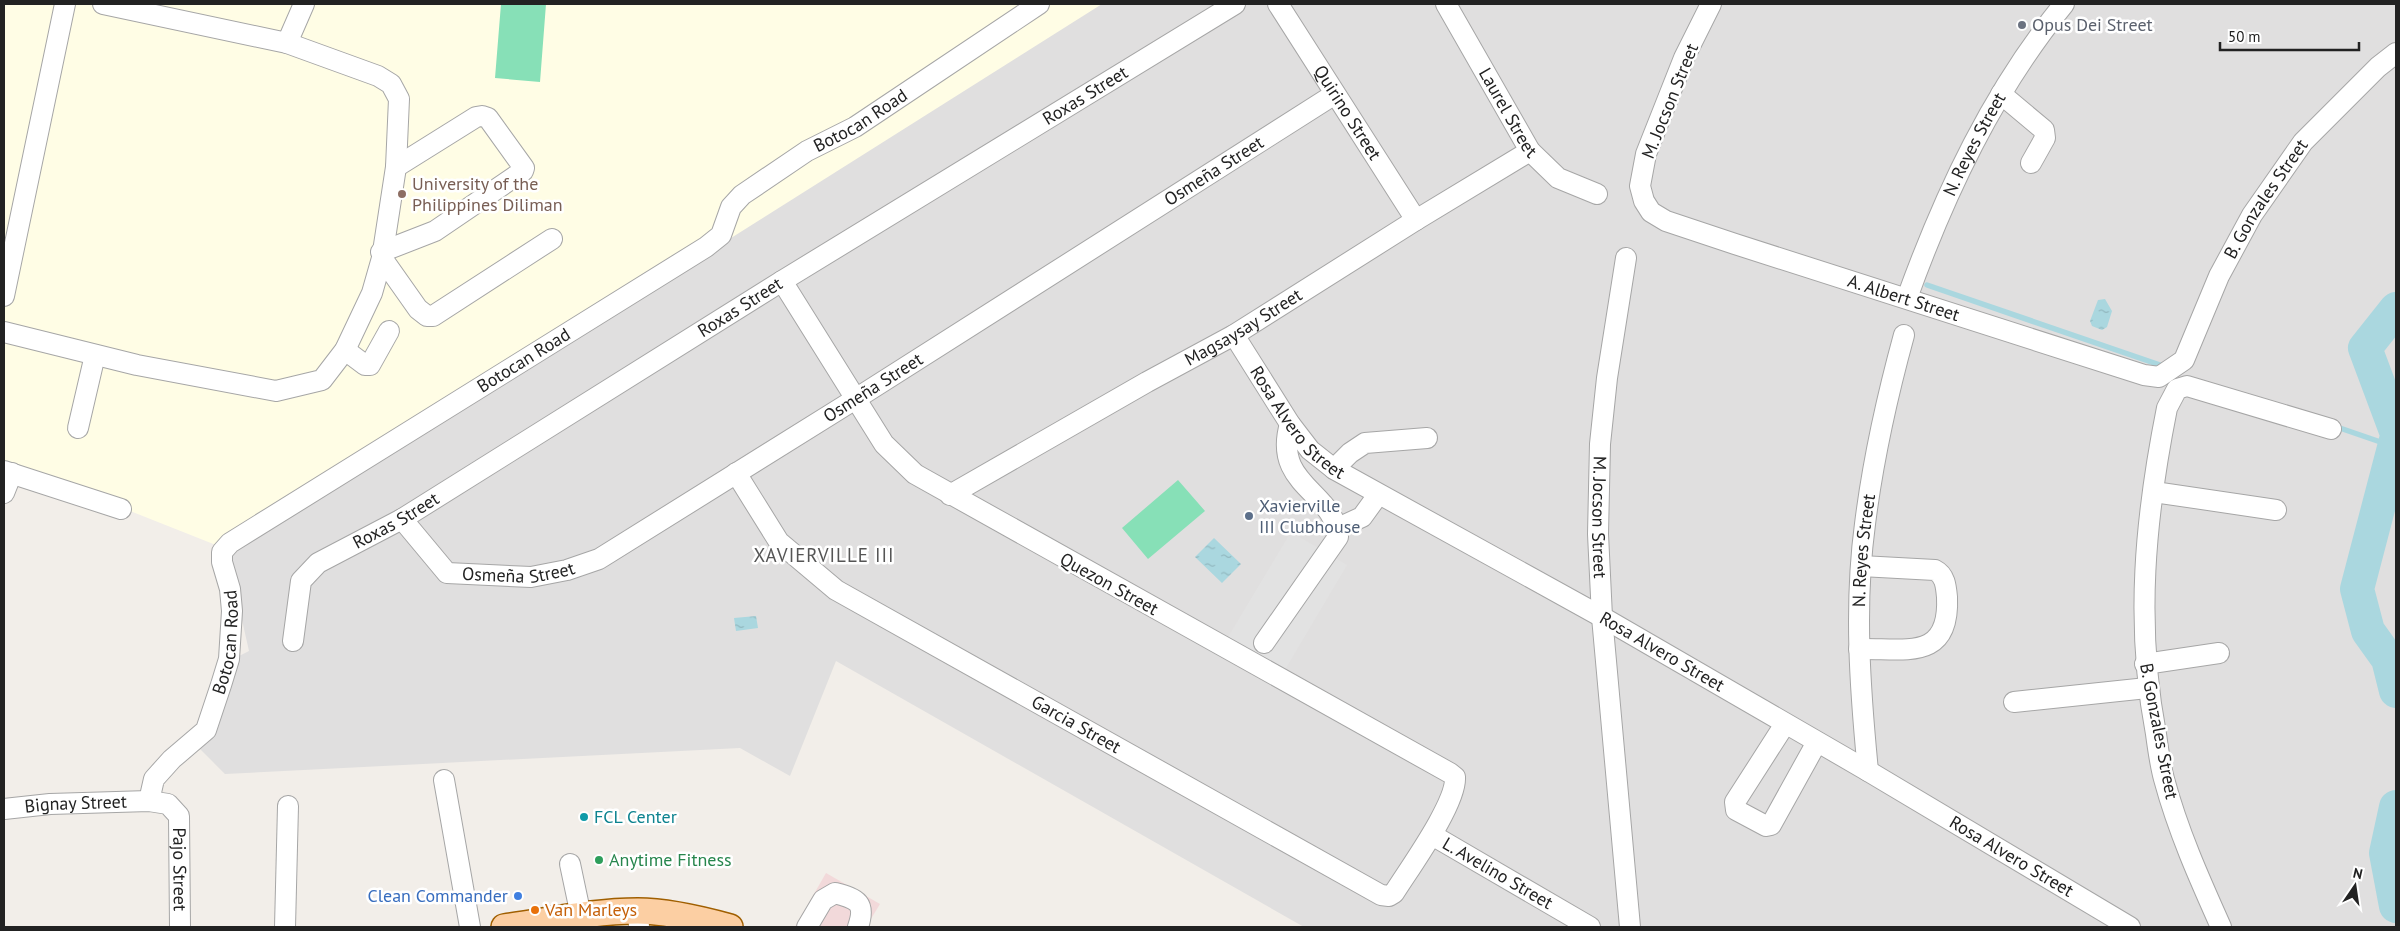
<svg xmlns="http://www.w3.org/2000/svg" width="2400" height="931" viewBox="0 0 2400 931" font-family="'PT Sans',sans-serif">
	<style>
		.residential { fill: #e0dfdf }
		.commercial { fill: #f2d9da }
		.education { fill: #fffde5 }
		.pitch { fill: #87e0b7 }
		.parking { fill: #e2e2e2 }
		.water { fill: url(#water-ripples) }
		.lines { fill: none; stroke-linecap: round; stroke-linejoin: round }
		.stream { stroke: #aad7df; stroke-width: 5.5 }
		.river { stroke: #aad7df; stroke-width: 34 }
		.minor-casing { stroke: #a6a6a6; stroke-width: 22 }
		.major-casing { stroke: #a05f00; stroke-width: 28 }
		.minor { stroke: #fff; stroke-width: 20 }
		.major { stroke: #fccfa3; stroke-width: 25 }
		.worship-dot { fill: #6b7280; stroke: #fff; stroke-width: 2 }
		.education-dot { fill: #8d6e63; stroke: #fff; stroke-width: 2 }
		.service-dot { fill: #5c6f8a; stroke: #fff; stroke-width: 2 }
		.culture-dot { fill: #0f9aa8; stroke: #fff; stroke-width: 2 }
		.leisure-dot { fill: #2e9e5b; stroke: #fff; stroke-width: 2 }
		.shop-dot { fill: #3f7fe0; stroke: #fff; stroke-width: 2 }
		.food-dot { fill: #e8710a; stroke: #fff; stroke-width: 2 }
		.labels { text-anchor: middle; stroke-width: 5; stroke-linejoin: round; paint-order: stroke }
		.worship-label { font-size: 18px; fill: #5b616d; stroke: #fff; text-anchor: start }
		.street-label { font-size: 18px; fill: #222; stroke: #fff }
		.education-label { font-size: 18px; fill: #785e54; stroke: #fff; text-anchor: start }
		.service-label { font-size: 18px; fill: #4e5e75; stroke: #fff; text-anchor: start }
		.culture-label { font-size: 18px; fill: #0d838f; stroke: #fff; text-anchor: start }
		.leisure-label { font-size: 18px; fill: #27864d; stroke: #fff; text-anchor: start }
		.shop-label { font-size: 18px; fill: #366cbe; stroke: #fff; text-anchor: end }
		.food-label { font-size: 18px; fill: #c56008; stroke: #fff; text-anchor: start }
		.neighbourhood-label { font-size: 19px; letter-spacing: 1px; fill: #555; stroke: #fff }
	</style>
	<defs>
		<pattern id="water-ripples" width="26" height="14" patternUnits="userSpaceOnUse" patternTransform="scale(1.25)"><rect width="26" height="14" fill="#aad7df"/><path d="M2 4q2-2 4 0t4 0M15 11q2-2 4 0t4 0" fill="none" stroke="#92b8bf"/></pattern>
	</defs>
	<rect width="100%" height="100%" fill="#f2eee9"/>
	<path class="residential" d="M1094,4H2396V927H1304L836,661L790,776L740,748L225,774L197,746L235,658L249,651L226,549Z"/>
	<path class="commercial" d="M826,873L880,904L866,927H795Z"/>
	<path class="education" d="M4,4H1102L498,385L226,549L4,461Z"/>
	<path class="pitch" d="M501,4H546L540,82L495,78Z
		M1178,480L1205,511L1148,559L1122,528Z"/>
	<path class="parking" d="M1291,532L1347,565L1280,678L1224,644Z"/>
	<path class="water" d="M2105,299L2112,311L2107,327L2102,330L2092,326L2090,321L2098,300Z
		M1214,538L1241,564L1222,583L1195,557Z
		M756,616L758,628L736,631L734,618Z"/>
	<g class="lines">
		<path class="stream" d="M1927,285L2163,366
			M2334,426L2395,447"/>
		<path class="river" d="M2396,309L2365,348L2396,431
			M2396,440L2357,589L2368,631L2388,659L2396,691
			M2396,807L2386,853L2396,906"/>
		<defs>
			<g id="minor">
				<path id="s1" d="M1278,4L1416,220"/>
				<path id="s2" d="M1446,4L1530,151L1558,178L1597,194"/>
				<path id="s3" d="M1711,4L1684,58L1646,154L1640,186L1644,201L1651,212L1666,221L1735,244L2144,375L2159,377L2184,360L2219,276L2252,215L2303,142L2378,67L2396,53"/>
				<path d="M287,43L304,4"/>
				<path d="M2001,94L2044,130L2045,138L2031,163"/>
				<path d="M381,252L435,231L523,171L524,168L488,118L482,116L476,117L396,167"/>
				<path d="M382,258L418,309L427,316H433L552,239"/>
				<path id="s4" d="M1626,258L1607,378L1600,444L1598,534L1602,617L1630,927"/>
				<path d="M4,296L65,4"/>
				<path id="s5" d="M1907,298C1945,193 1993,91 2064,4"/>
				<path d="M4,332L137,365L276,391L322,380L345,350L372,293L382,258L396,167L399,99L391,84L378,76L287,43L103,4"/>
				<path id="s6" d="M1234,335L1290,424L1310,450L1334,469L1602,617L1868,771L2130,927"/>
				<path d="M345,350L365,365H370L389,331"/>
				<path d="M78,428L95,355"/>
				<path d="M1334,469L1350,453L1365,443L1427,438"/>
				<path d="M4,471L121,509"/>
				<path id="s7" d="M736,473L779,542L836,590L1381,895L1389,896L1394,893C1409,869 1457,803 1455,777L1450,773L915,474L884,444L782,281"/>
				<path d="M2154,492L2276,510"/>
				<path d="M4,493L12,473"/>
				<path id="s8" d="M950,495L1147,382L1234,335L1416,220L1530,151"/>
				<path id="s9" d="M402,519L447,573L531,577L567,570L599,559L857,398L1335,94"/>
				<path d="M1338,528L1362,517L1378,495"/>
				<path id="s10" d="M293,641L301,581L318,563L402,519L782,281L1235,4"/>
				<path d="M1264,643L1338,537C1335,491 1272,486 1290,424"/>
				<path d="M1859,649C1905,648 1950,662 1947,597C1946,586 1945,575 1935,570L1861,566"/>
				<path d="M2145,664L2219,653"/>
				<path d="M2014,702L2147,688"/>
				<path d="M1785,724L1735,802L1736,810L1766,826L1771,825L1817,742"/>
				<path id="s11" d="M1868,771C1860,689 1854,606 1865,524C1873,460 1887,397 1904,335"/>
				<path d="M444,780L470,927"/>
				<path id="s12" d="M149,801L154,779L172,759L206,730L221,685L229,659L232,611L230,589L222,562V552L230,543L706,247L721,235L731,207L742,195L807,151L855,127L1039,4"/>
				<path id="s13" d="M4,809L50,804L149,801L168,804L179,816L180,927"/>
				<path id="s14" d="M1432,835L1590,927"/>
				<path d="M570,864L581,916"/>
				<path d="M638,911L639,927"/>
				<path d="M285,927L288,806"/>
				<path d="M807,927L823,900L835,893C858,899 866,903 858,927"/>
				<path d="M2221,927C2199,878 2178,831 2164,779C2160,764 2158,749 2156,734C2135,623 2145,518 2167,408L2177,389L2187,386L2331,429"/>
			</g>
			<path id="major" d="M504,927C548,921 593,911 638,911C668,911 701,919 730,927"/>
		</defs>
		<use href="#minor" class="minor-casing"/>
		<use href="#major" class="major-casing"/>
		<use href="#minor" class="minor"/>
		<use href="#major" class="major"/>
	</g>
	<circle class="worship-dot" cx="2022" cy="25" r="5"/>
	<circle class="education-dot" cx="402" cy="194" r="5"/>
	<circle class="service-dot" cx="1249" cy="516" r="5"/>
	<circle class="culture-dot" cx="584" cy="817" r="5"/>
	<circle class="leisure-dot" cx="599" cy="860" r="5"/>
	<circle class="shop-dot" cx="518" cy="896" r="5"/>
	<circle class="food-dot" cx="535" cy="910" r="5"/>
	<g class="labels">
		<g class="worship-label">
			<text x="2032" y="31">Opus Dei Street</text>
		</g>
		<g class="street-label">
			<text dy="6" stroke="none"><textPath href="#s10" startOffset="984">Roxas Street</textPath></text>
			<text transform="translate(1670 101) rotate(-68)" y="6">M. Jocson Street</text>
			<text dy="6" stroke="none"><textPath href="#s2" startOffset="125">Laurel Street</textPath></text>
			<text dy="6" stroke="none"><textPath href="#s1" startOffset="129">Quirino Street</textPath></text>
			<text dy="6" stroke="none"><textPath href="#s12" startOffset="1055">Botocan Road</textPath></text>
			<text dy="6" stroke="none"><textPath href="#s5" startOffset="168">N. Reyes Street</textPath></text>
			<text dy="6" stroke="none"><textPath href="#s9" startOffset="952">Osmeña Street</textPath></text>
			<text dy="6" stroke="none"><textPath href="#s3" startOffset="971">B. Gonzales Street</textPath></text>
			<text dy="6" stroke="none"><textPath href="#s3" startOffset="492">A. Albert Street</textPath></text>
			<text dy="6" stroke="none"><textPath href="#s10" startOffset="579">Roxas Street</textPath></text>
			<text dy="6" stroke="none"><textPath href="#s8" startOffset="338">Magsaysay Street</textPath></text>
			<text dy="6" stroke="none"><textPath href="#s12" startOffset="635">Botocan Road</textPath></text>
			<text dy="6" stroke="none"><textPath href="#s9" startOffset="548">Osmeña Street</textPath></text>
			<text dy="6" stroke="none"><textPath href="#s6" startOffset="109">Rosa Alvero Street</textPath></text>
			<text dy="6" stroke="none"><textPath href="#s4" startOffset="261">M. Jocson Street</textPath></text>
			<text dy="6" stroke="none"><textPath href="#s10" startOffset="174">Roxas Street</textPath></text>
			<text dy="6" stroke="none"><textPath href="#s11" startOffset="221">N. Reyes Street</textPath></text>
			<text dy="6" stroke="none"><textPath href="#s9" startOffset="142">Osmeña Street</textPath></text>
			<text transform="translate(1109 584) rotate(29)" y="6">Quezon Street</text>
			<text dy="6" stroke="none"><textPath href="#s12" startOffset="185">Botocan Road</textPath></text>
			<text dy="6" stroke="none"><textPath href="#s6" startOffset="544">Rosa Alvero Street</textPath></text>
			<text dy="6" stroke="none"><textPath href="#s7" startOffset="431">Garcia Street</textPath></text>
			<text transform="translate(2159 731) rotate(79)" y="6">B. Gonzales Street</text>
			<text dy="6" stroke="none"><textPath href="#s13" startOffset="72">Bignay Street</textPath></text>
			<text dy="6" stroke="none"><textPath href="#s6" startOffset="949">Rosa Alvero Street</textPath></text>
			<text dy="6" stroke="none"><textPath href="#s13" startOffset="234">Pajo Street</textPath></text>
			<text dy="6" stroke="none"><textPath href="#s14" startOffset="76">L. Avelino Street</textPath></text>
		</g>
		<g class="education-label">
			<text x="412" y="190">University of the<tspan x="412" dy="21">Philippines Diliman</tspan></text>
		</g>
		<g class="service-label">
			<text x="1259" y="512">Xavierville<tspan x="1259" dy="21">III Clubhouse</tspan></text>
		</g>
		<g class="culture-label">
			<text x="594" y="823">FCL Center</text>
		</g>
		<g class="leisure-label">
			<text x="609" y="866">Anytime Fitness</text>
		</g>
		<g class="shop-label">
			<text x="508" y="902">Clean Commander</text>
		</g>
		<g class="food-label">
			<text x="545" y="916">Van Marleys</text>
		</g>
		<g class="neighbourhood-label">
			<text x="824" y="562">XAVIERVILLE III</text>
		</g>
	</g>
	<rect width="2400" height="931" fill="none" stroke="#222222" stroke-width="10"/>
	<g transform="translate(2355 886) rotate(13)" stroke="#ffffff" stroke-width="4" paint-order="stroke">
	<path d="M0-4L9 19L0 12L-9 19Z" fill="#222222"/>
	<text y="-8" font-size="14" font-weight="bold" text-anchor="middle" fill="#222222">N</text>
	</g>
	<path d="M2220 42v8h139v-8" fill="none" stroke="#222222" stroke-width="2.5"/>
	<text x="2228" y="42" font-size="15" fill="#222222" stroke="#ffffff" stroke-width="4" paint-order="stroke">50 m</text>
</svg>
